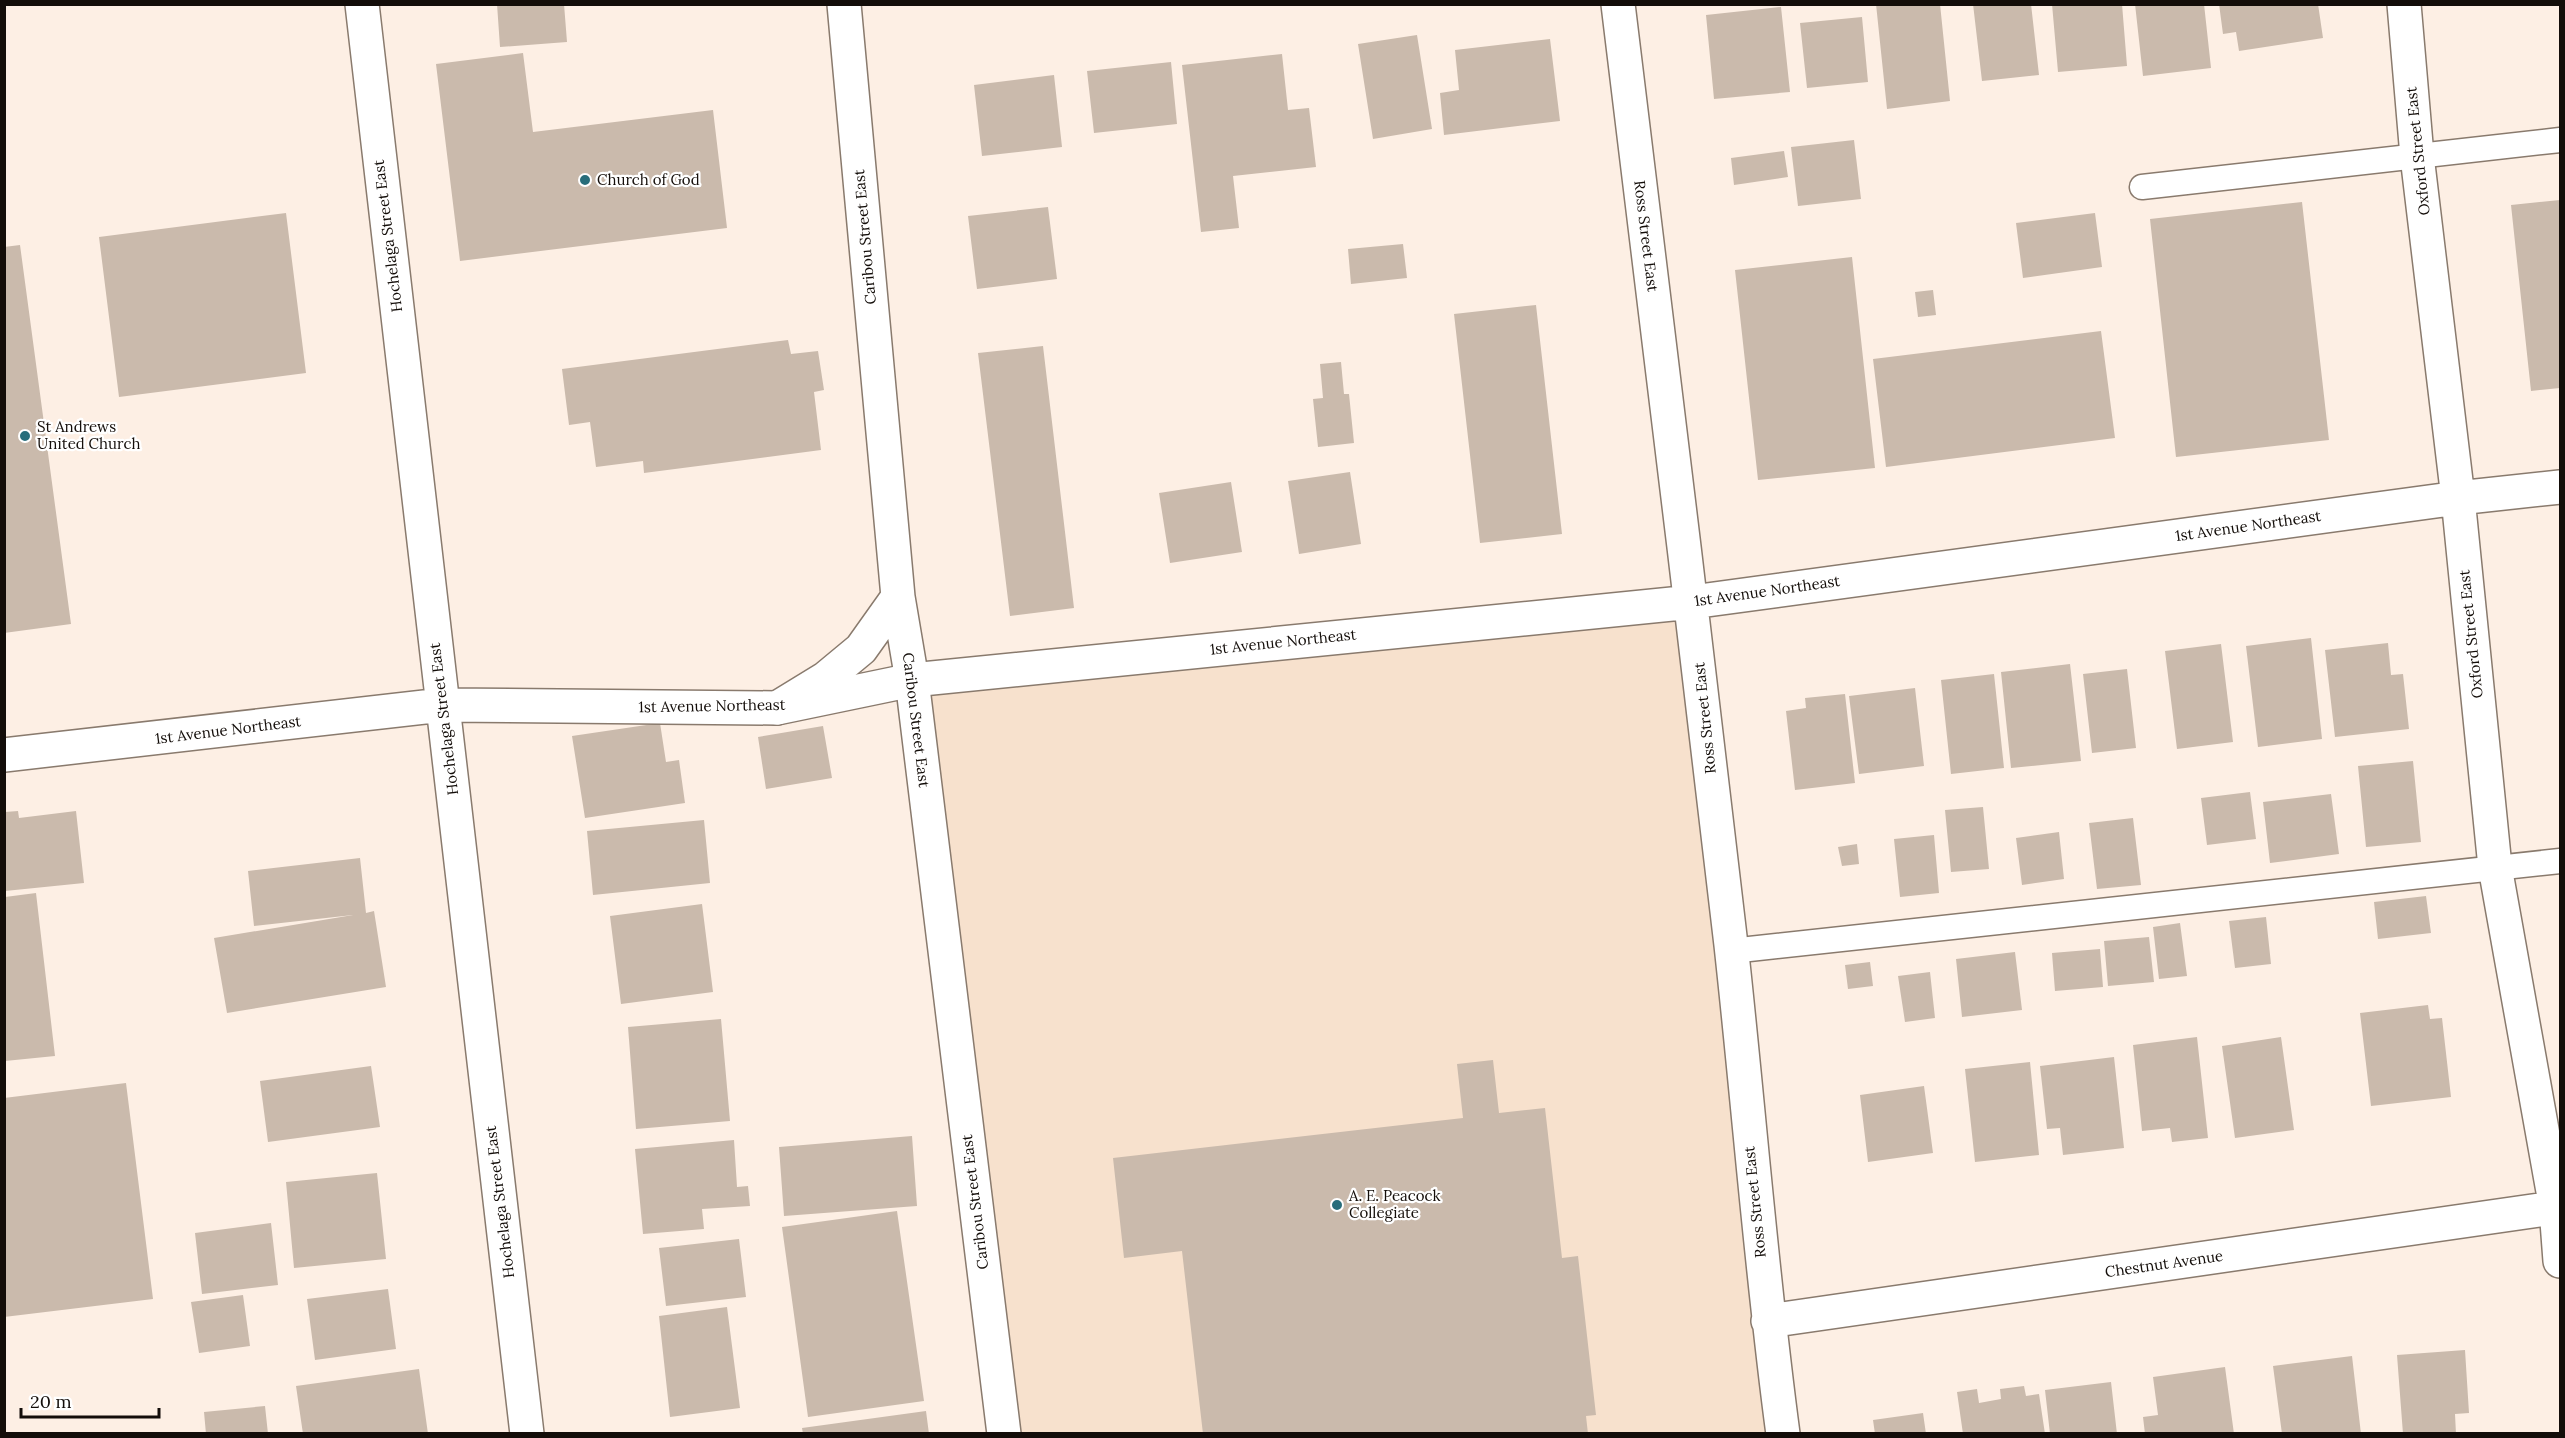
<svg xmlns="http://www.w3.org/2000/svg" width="2565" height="1438" viewBox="0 0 2565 1438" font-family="Lora,serif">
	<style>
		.built { fill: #f7e1cd }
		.building { fill: #cabaac }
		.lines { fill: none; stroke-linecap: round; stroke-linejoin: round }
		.lane-casing { stroke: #897a6d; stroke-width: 27 }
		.street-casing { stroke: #897a6d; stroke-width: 36 }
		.secondary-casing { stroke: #897a6d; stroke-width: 36 }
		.lane { stroke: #fff; stroke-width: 24 }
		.street { stroke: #fff; stroke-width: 33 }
		.secondary { stroke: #fff; stroke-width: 33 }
		.poi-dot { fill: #276d7b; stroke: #fff; stroke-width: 2 }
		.labels { text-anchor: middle; stroke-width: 4.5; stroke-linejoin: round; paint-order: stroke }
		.street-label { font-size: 15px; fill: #130d09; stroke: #fff }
		.poi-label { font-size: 15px; fill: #130d09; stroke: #fff; text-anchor: start }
	</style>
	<rect width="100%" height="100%" fill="#fdefe4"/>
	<path class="built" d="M1692,602L1787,1433H1005L912,680Z"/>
	<path class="building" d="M497,4H564L567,42L500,47Z
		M1876,4H1940L1950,101L1887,109Z
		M1973,4H2031L2039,75L1982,81Z
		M2052,4H2122L2127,66L2058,72Z
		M2135,4H2204L2211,68L2143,76Z
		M2219,4H2318L2323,38L2239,51L2236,32L2223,34Z
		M1781,7L1790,92L1714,99L1706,15Z
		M1862,17L1868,82L1807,88L1800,23Z
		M1417,35L1432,129L1373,139L1358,44Z
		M1550,39L1560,121L1444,135L1440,93L1459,90L1455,50Z
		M523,53L533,132L713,110L727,228L460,261L436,64Z
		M1282,54L1288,110L1309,108L1316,167L1233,176L1239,228L1201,232L1182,65Z
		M1171,62L1177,124L1094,133L1087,71Z
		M1054,75L1062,147L982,156L974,85Z
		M1854,140L1861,199L1798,206L1791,147Z
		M1784,151L1788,177L1734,185L1731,158Z
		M2560,200V388L2531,391L2511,205Z
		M2302,202L2329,440L2176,457L2150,219Z
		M1048,207L1057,279L977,289L968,216Z
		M286,213L306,373L119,397L99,237Z
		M2095,213L2102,267L2023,278L2016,223Z
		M1403,244L1407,278L1351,284L1348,249Z
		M20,245L71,624L4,633V247Z
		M1852,257L1875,468L1758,480L1735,270Z
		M1933,290L1936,315L1918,317L1915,292Z
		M1536,305L1562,534L1480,543L1454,314Z
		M2101,331L2115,438L1886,467L1873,359Z
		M788,340L791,354L818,351L824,390L814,392L821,450L644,473L643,461L596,467L590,422L569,425L562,369Z
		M1043,346L1074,608L1010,616L978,353Z
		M1341,362L1344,394H1349L1354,443L1318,447L1313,399L1323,398L1320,364Z
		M1350,472L1361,544L1299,554L1288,481Z
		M1231,482L1242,552L1170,563L1159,493Z
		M2311,638L2322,739L2258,747L2246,646Z
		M2388,643L2391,675L2403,674L2409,729L2335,737L2325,650Z
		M2221,644L2233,742L2177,749L2165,651Z
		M2070,664L2081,761L2011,768L2001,672Z
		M2127,669L2136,748L2092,753L2083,674Z
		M1994,674L2004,768L1951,774L1941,680Z
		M1915,688L1924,766L1859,774L1849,696Z
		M1845,694L1855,783L1795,790L1786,711L1806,708L1805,698Z
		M660,723L666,762L679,760L685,803L585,818L572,736Z
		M823,726L832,778L766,789L758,737Z
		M2413,761L2421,842L2366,847L2358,766Z
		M2250,792L2256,839L2207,845L2201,798Z
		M2331,794L2339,854L2270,863L2263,802Z
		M1983,807L1989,869L1951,872L1945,810Z
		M18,811L19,818L76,811L84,883L5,891V812Z
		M2133,818L2141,885L2097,889L2089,823Z
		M704,820L710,883L593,895L587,831Z
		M2059,832L2064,879L2022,885L2016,838Z
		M1934,835L1939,893L1900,897L1894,839Z
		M1857,844L1859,864L1842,866L1838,847Z
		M360,858L366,913L374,911L386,987L227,1013L214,938L353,915L254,926L248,871Z
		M36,893L55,1056L5,1061V897Z
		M2426,896L2431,933L2378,939L2374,902Z
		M702,904L713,992L621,1004L610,916Z
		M2266,917L2271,964L2235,968L2229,921Z
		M2180,923L2187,976L2159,979L2153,927Z
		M2149,937L2154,982L2108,986L2104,941Z
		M2100,949L2103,987L2055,991L2052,953Z
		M2015,952L2022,1010L1962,1017L1956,959Z
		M1870,962L1873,986L1848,989L1845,965Z
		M1930,972L1935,1018L1905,1022L1898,976Z
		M2428,1005L2430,1019L2442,1018L2451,1097L2371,1106L2360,1013Z
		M721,1019L730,1121L636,1129L628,1027Z
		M2197,1037L2208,1138L2172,1142L2170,1128L2142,1131L2133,1045Z
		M2281,1037L2294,1130L2235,1138L2222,1046Z
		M2114,1057L2124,1148L2063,1155L2060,1128L2047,1129L2040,1066Z
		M1493,1060L1499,1113L1545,1108L1562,1258L1578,1256L1596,1415L1586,1416L1588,1434H1203L1182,1251L1124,1258L1113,1158L1463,1118L1457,1064Z
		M2030,1062L2039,1155L1975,1162L1965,1069Z
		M371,1066L380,1127L268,1142L260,1081Z
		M126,1083L153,1299L4,1317V1098Z
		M1924,1086L1933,1153L1868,1162L1860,1095Z
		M912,1136L917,1206L784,1216L779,1147Z
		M734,1140L737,1187L748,1186L750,1206L702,1209L704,1229L643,1234L635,1149Z
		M377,1173L386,1259L294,1268L286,1182Z
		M897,1211L924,1401L808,1417L782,1227Z
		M271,1223L278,1285L202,1294L195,1233Z
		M739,1239L746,1297L666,1306L659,1248Z
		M388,1289L396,1349L315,1360L307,1299Z
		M243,1295L250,1346L199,1353L191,1302Z
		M727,1307L740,1408L670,1417L659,1316Z
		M2465,1350L2469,1413L2455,1414L2456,1434H2403L2397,1355Z
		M2352,1356L2361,1434H2282L2273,1366Z
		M2225,1367L2234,1434H2145L2143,1417L2158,1415L2153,1377Z
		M419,1369L428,1434H303L296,1386Z
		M2111,1382L2117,1434H2050L2045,1390Z
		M2024,1386L2026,1396L2039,1394L2045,1434H1963L1957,1392L1977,1389L1979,1403L2001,1399L2000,1389Z
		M265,1406L268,1434H206L204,1412Z
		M926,1411L929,1434H803L802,1428Z
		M1923,1413L1926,1434H1875L1873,1420Z"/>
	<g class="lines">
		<defs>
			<path id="lane" d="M2142,187L2560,140
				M1731,951L2560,861"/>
			<path id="street" d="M362,4L527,1434
				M1618,4C1656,318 1695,631 1731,945C1749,1108 1761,1271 1783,1434
				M2404,4L2417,156L2458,498L2495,867L2556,1208L2560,1261
				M4,755L442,705L777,708L912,680L1692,602L2458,498L2560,487
				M1768,1321L2560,1207"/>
			<path id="secondary" d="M844,4L898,597L912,680L1004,1434
				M777,708L826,678L861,649L898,597"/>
		</defs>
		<use href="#lane" class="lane-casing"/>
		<use href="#street" class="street-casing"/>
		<use href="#secondary" class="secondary-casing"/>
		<use href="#lane" class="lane"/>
		<use href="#street" class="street"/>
		<use href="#secondary" class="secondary"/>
	</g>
	<g class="poi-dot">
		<circle cx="585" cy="180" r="6"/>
		<circle cx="25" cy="436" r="6"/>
		<circle cx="1337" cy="1205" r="6"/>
	</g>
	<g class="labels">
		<g class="street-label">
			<text transform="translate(2418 151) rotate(-96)" y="5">Oxford Street East</text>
			<text transform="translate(388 236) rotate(-97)" y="5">Hochelaga Street East</text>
			<text transform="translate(1646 236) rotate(83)" y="5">Ross Street East</text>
			<text transform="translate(865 237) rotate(-95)" y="5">Caribou Street East</text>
			<text transform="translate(2248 526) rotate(-8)" y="5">1st Avenue Northeast</text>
			<text transform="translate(1767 591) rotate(-8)" y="5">1st Avenue Northeast</text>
			<text transform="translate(2471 634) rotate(-96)" y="5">Oxford Street East</text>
			<text transform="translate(1283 642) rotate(-6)" y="5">1st Avenue Northeast</text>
			<text transform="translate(712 706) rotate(-1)" y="5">1st Avenue Northeast</text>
			<text transform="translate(1705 718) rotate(-96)" y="5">Ross Street East</text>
			<text transform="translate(444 719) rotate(-97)" y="5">Hochelaga Street East</text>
			<text transform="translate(916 720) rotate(83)" y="5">Caribou Street East</text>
			<text transform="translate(228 730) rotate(-7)" y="5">1st Avenue Northeast</text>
			<text transform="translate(500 1202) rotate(-97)" y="5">Hochelaga Street East</text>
			<text transform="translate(975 1202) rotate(-97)" y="5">Caribou Street East</text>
			<text transform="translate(1755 1202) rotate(-96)" y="5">Ross Street East</text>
			<text transform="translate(2164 1264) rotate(-8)" y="5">Chestnut Avenue</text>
		</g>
		<g class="poi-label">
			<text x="597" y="185">Church of God</text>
			<text x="37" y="432">St Andrews<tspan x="37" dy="17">United Church</tspan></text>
			<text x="1349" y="1201">A. E. Peacock<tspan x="1349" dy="17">Collegiate</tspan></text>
		</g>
	</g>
	<rect width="2565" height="1438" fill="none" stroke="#130d09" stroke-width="12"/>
	<path d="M21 1408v9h138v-9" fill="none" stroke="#130d09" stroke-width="3"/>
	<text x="30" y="1408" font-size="18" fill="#130d09" stroke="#ffffff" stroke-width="4.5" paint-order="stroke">20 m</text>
</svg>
